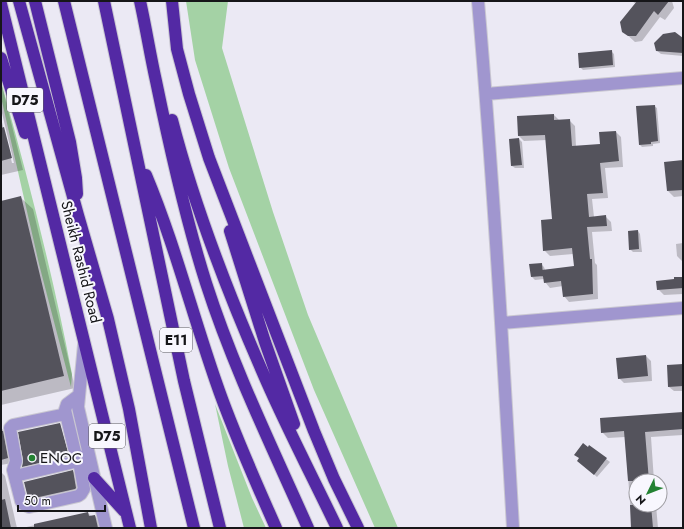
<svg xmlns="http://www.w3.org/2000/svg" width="684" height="529" viewBox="0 0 684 529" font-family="Jost,sans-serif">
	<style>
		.green { fill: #a4d2a5 }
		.shadow { fill: #0003 }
		.building { fill: #54535c }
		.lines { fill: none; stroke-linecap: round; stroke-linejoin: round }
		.minor-casing { stroke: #c9c7d1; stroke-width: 14 }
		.highway-casing { stroke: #c9c7d1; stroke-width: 14 }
		.minor { stroke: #a096cf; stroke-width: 12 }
		.highway { stroke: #5329a4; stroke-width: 12 }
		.poi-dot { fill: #248233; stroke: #f8f7fe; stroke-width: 1.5 }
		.labels { text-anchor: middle; stroke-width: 4; stroke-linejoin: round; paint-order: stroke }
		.shield { fill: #f8f7fe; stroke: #5a5a5e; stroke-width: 1 }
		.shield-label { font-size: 14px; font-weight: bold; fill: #161619 }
		.street-label { font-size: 15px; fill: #161619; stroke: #f8f7fe }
		.poi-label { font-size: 15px; fill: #161619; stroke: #f8f7fe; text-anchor: start }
	</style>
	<rect width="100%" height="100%" fill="#ebe9f4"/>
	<path class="green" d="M186,1H228L222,48L273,212L308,315L398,528H375L314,390L229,168L195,60Z
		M1,81C28,178 53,275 72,374L71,387L39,264L1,97Z
		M215,404L252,498L266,528H244L228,466Z"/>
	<path class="shadow" d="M632,1H672L674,8L665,20L660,17L642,41L635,42L623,31L636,4Z
		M683,39V56L661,54L656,50Z
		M611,51L614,54L615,67L583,70L580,67Z
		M1,82L23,170L1,175V118L12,163H14L1,109Z
		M654,106L657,108L660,143L653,144V146L642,147L640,145Z
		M554,115L560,121L569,120L575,126L576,147L601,145L616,132L621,137L623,167L605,168L608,198L592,199L594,217H606L611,222L612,231L592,232L595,263L597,265L598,299L569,302L564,296L563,286L550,288L545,282L544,279L535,280L532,277L541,264L544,267L545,270L575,267L573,254L550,256L544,250L553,220L547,140L524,141L519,136L518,117Z
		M519,139L522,142L524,168H515L512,166Z
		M683,161V196L674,197L668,191Z
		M21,198L33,209L75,388L1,405V202Z
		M638,231L640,234L642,252H633L630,249Z
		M683,243V262L677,256L676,244Z
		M683,278V294L664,295L658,289L675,280Z
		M646,356L651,361L652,381L624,383L619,378Z
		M683,365V391H674L669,387L668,366Z
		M683,413V435L651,437L654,481H636V505H656L658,528H632L625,437L608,438L602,432Z
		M60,424L69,457L24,467L23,466Z
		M1,427L7,436L12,463L1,465Z
		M589,446L610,462L597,477L582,463Z
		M73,471L75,473L78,490L33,501L29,498Z
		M1,472L5,476L17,528H1Z
		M88,513L92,517L95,516L103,525L104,528H22Z"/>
	<path class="building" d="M637,1H669L658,15L654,11L636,36H628L622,32L620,22Z
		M675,32L683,38V53L656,51L654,43L663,34Z
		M612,50L613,65L579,68L578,53Z
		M655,105L658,141L651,142V144L639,145L636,106Z
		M554,114V120L570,119L572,146L600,144L599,132L616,131L619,161L600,163L603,193L587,194L589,217L606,215L607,226L587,227L590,259H592L593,294L563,297L561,281L544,283L542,270L574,266L572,248L543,251L541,220L552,219L545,135L518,136L517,116Z
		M4,127L12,158L1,161V128Z
		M519,138L522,165L511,166L509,139Z
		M683,160V190L667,191L664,162Z
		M21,196L64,376L1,391V201Z
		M638,230L639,249L629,250L628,231Z
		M542,263L543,276L531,277L529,264Z
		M674,277H683V288L657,290L656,281L674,279Z
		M646,355L648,376L618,379L616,358Z
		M683,364V386L668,387L667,365Z
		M683,412V429L645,432L649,481H628L624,431L601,433L600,418Z
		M60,423L69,456L22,467L23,460L18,432Z
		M1,431H3L8,458L1,460Z
		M583,443L588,447L589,445L607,458L594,475L577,461L579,458L574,455Z
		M73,470L76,488L75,489L30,499L28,498L24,482Z
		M5,499L11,528H1V500Z
		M630,505H651L653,528H631Z
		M88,512L89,516L95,515L98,528H34V524Z"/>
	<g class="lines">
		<defs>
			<path id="minor" d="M478,1C493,176 503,352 513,528
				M486,94L683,78
				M501,323L683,308
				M84,345L78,407L106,528
				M79,395L67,404L65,410L75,452L78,456L85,459
				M66,414L13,425L10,428L16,461L13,470L21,501L23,504L29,507L78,496L81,494L84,489L78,456
				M15,476L79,461"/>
			<path id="highway" d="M19,1L78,215L108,319L129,409L151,528
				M35,1L70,142L76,178L77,194
				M64,1L194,528
				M104,1L184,381L220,528
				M140,1C146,28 150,54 156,81C170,149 185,217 206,283C233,367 272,447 308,528
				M172,1L177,49L189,94L209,158L314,431L334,479L358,528
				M1,4L130,528
				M1,58L25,133
				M172,120C195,209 229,296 266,380C288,430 313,478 337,528
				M146,175C174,242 192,313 216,382C233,432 255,480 276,528
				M230,231L265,342L294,424
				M94,478L124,511"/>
		</defs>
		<use href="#minor" class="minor-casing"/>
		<use href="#highway" class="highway-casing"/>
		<use href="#minor" class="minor"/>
		<use href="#highway" class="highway"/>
	</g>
	<circle class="poi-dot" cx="32" cy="458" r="4"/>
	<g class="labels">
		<g class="shield">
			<rect x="7" y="88" width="36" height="24" rx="3"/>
			<rect x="160" y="328" width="32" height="24" rx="3"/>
			<rect x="89" y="424" width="36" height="24" rx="3"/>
		</g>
		<g class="shield-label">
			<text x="25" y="105">D75</text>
			<text x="176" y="345">E11</text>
			<text x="107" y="441">D75</text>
		</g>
		<g class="street-label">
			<text transform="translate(81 262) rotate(76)" y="5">Sheikh Rashid Road</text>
		</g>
		<g class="poi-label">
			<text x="40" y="463">ENOC</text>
		</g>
	</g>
	<rect width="684" height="529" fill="none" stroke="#161619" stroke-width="4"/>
	<g transform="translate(648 493) rotate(227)"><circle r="19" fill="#f8f7fe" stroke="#9e9da2"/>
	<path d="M0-3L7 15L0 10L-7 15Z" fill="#248233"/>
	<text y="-6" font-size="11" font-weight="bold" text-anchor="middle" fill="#161619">N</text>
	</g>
	<path d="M18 505v6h87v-6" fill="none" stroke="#161619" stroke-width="2"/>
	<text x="24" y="505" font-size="12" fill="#161619" stroke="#f8f7fe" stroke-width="3" paint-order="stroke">50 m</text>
</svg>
